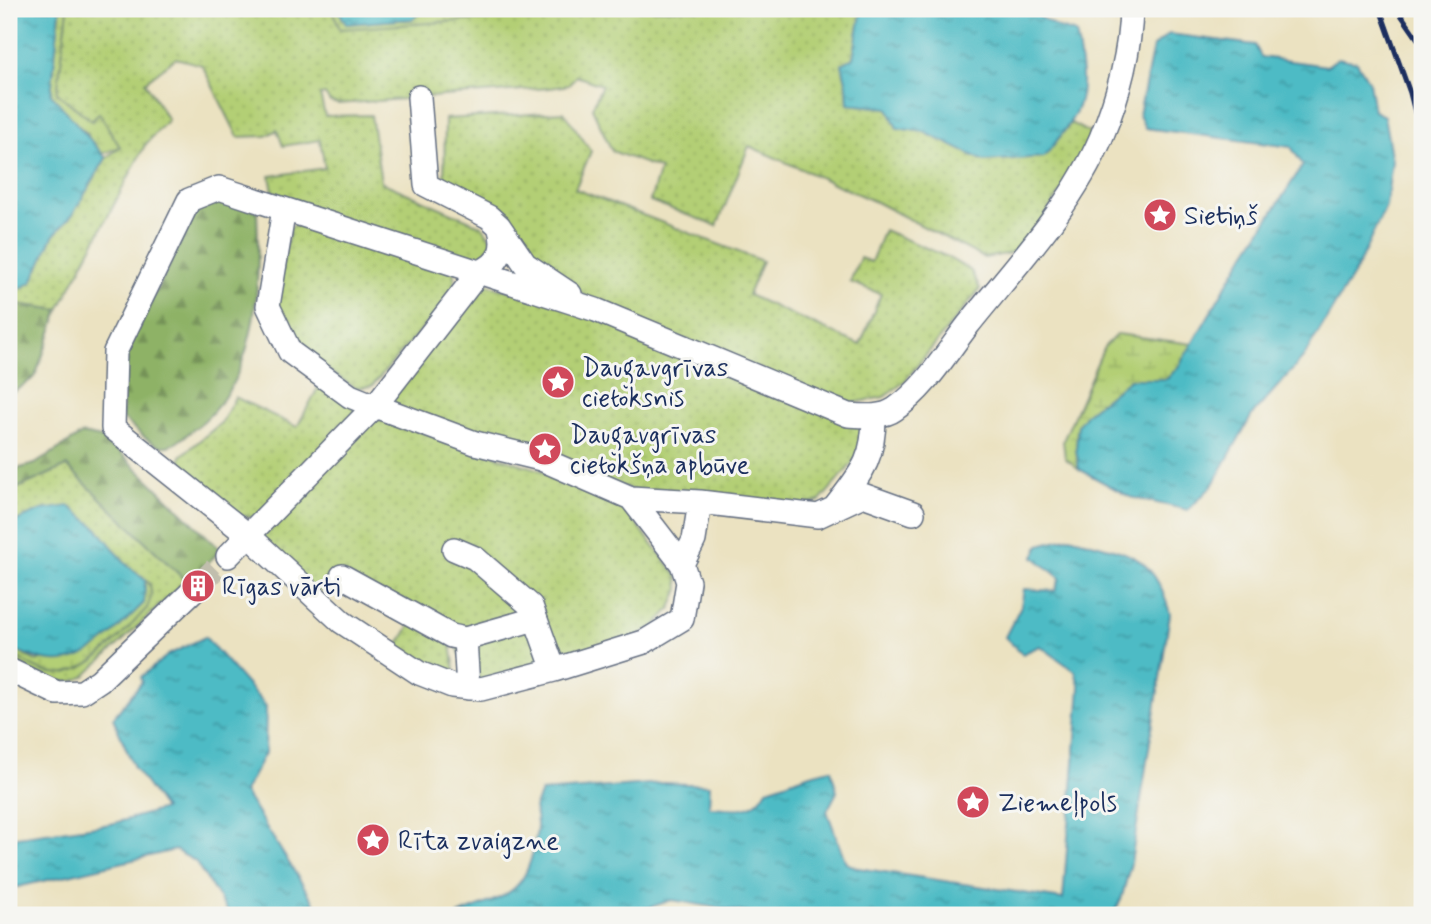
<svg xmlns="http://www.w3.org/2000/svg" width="1431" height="924" viewBox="0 0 1431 924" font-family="Mynerve,sans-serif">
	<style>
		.grass { fill: url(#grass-dots); stroke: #677f6a; stroke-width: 2 }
		.forest { fill: url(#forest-firs); stroke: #547062; stroke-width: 2 }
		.wetland { fill: url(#wetland-marsh); stroke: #677f6a; stroke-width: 2 }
		.water { fill: url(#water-ripples); stroke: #347592; stroke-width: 2 }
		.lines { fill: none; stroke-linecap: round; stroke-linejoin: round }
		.minor-tunnel { stroke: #c1bead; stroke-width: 23; stroke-dasharray: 23 11; stroke-linecap: butt }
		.minor-casing { stroke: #646e81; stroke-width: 26 }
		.minor { stroke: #fff; stroke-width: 23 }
		.rail { stroke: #1b2f5e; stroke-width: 5 }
		.labels { text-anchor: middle; stroke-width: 6; stroke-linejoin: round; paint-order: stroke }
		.poi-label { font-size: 26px; fill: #1b2f5e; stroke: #f6f6f2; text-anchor: start }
	</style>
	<defs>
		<pattern id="grass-dots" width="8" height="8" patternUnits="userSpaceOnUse" patternTransform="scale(1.75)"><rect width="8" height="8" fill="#b3cf75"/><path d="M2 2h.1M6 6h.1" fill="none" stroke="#99b268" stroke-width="1.8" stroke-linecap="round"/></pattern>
		<pattern id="forest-firs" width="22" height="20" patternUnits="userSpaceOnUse" patternTransform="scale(1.75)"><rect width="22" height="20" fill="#8eb266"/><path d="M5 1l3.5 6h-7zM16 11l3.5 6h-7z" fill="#739157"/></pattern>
		<pattern id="wetland-marsh" width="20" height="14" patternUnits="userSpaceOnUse" patternTransform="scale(1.75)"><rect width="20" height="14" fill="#b3cf75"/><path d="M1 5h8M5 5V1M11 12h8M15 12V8" fill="none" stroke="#99b268"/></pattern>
		<pattern id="water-ripples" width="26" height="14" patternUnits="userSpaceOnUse" patternTransform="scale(1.75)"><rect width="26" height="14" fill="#4dbbc5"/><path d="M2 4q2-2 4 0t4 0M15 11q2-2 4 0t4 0" fill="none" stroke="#3f98a3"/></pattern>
	</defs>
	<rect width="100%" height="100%" fill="#f6f6f2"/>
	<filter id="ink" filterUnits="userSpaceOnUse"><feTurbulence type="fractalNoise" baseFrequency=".0143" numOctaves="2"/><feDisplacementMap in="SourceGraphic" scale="14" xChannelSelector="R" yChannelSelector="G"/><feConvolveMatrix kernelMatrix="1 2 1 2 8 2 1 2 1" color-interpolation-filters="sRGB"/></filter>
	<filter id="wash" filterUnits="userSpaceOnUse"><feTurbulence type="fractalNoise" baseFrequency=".00686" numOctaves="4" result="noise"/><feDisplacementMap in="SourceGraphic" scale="28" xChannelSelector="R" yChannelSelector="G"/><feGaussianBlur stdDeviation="1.57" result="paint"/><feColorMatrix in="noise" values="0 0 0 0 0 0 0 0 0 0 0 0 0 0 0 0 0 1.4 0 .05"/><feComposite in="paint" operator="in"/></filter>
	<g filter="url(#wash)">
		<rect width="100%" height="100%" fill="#ebe2c1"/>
		<path class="grass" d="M68,9H332L340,28L537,16L539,9H862L853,58L842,65L847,85L848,104L888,108L897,128L924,132L984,161L1043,157L1071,123L1097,137L1022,251L984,258L876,202L749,146L717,226L650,201L660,169L612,151L592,108L602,85L576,76L569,85L550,88L338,104L330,102L325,94L320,95L325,116L371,115L381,182L482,226L492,240L486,257L466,262L274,197L270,176L325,168L320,140L283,146L277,130L266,136L238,137L202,65L176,58L145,82L168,120L145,145L59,310L9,303V294L32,282L53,236L73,214L106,158L120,147L99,114L93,122L57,93Z
			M564,112L591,151L575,189L762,261L748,295L860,345L881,294L850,282L860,258L871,262L884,230L945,256L971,271L980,289L904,382L884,397L848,404L604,308L569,285L444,189L445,119Z
			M300,222L453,270L456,290L372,386L356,388L294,349L274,305L290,228Z
			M479,282L577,310L862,420L863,451L820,501L804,506L638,492L390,407V393Z
			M319,386L351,404L356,412L255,518L235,515L180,468L181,456L222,422L235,397L297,427Z
			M372,416L602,490L626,511L678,577L679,589L671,608L655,626L627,641L473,683L451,633L340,571L318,594L262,543V530Z
			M67,466L186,581L85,676C58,692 33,671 9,659V653L45,672L89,663L147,608L150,584L127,565L96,527L42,510L9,524V492Z
			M412,622L451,644L456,678L395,651Z"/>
		<path class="forest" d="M218,198L257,211C260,289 260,384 189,433C181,439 172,448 161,446C149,444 132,426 122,418L124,356L197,209Z
			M9,303L59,310L35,377L9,395Z
			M82,434L106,439L221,550L190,580L186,581L67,466L9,492V471L35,464Z"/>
		<path class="wetland" d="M60,9H68L57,93L92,121L99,113L120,147L91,158L88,134L63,113L51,94Z
			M332,9H338L347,24L412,19L427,9H454L463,16L532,12L539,9L537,16L340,29Z
			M1117,334L1193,344L1180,366L1167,379H1130L1087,413L1078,425L1076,449L1079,469L1065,458L1063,441L1104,347Z
			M145,580C155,589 151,598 147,608C123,633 84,686 43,671C31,667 20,659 9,653V647L36,661L88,652L144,603Z"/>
		<path class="water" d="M9,9H60L51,94L106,158L73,214L53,236L32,282L10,294Z
			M338,9H427L412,19L346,24Z
			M454,9H533L532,12L463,16Z
			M862,9H1026L1059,28L1076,33C1088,99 1085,106 1044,157L984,161L924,132L897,128L888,108L848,104L847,85L842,64L853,58Z
			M1169,34L1255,45L1261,57L1327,66L1338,58L1357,62L1369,82L1374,111L1384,116L1392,161L1386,206L1356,270L1303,358L1252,415L1212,486L1188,510L1130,497L1079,469L1076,449L1078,425L1087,413L1130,379H1167L1179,366L1239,264L1303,165L1291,147L1145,128L1139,115L1153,47Z
			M69,506L96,527L127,565L145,580L144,603C96,649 76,681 9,647V524L42,510Z
			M1070,537C1127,554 1153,550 1170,614L1131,863L1121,900L1112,915H761L672,900L626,915H458C501,896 525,897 534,846C537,832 539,822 534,808L541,792L663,783L710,785L709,807C734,808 754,815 767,789C789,783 807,773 831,769L837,792L827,811L846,863L858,868L1063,899L1080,688L1075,671L1040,646L1022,654L1005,637L1021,606L1024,589L1055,591L1060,578L1034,557L1039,545Z
			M205,637L266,706L265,753L244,792L322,915H230L195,861L175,850L9,889V838L111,824L164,809L134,767L113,718L142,682L141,677L168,655Z"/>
	</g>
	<g filter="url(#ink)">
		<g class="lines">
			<path class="minor-tunnel" d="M199,585L228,556"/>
			<defs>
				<path id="minor" d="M419,97L426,185L489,217L499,226L525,264L570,294
					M284,209L268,306L290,352L350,396L375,406L479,272C501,264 506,247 499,226
					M631,498L682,564L688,582L682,619L644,642L554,670L481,689L452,686L419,673L342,622L249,536L113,428L115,352L189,200L219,188L596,310L848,415C863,416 883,418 895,409C925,389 947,352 968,325C1015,266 1071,208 1101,138C1118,97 1130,53 1131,9
					M836,506C862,472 874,460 874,416
					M454,549L475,558L531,606L554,670
					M228,556L375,406L475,443L541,459L631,498L700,502L818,516L863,495L913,513
					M682,564L694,540L700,502
					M342,576L451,636L465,639L535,619
					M465,639L468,688
					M9,670L57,693L82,692L100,680L199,585"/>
			</defs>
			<use href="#minor" class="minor-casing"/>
			<use href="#minor" class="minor"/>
			<path class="rail" d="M1380,9L1410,93L1422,139
				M1397,9L1422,45"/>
		</g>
	</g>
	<defs>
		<symbol id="sight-disc" viewBox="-11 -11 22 22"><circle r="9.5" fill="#d1495b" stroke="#f6f6f2"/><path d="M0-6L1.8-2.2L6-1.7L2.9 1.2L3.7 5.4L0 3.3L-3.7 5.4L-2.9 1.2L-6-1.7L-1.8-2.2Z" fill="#fff"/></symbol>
		<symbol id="building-disc" viewBox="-11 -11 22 22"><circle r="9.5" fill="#d1495b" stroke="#f6f6f2"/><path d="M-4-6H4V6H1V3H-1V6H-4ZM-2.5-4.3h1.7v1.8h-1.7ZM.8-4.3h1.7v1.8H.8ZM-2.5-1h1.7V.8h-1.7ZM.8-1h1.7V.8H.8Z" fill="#fff"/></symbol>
	</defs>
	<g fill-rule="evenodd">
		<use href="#sight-disc" x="1141" y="196" width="38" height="38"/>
		<use href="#sight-disc" x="539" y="363" width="38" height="38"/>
		<use href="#sight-disc" x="526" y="430" width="38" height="38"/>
		<use href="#building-disc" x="179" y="567" width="38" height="38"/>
		<use href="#sight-disc" x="954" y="783" width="38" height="38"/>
		<use href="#sight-disc" x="354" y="821" width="38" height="38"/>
	</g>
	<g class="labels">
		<g class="poi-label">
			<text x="1184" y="224">Sietiņš</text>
			<text x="582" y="376">Daugavgrīvas<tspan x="582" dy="30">cietoksnis</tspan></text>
			<text x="570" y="443">Daugavgrīvas<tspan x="570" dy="30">cietokšņa apbūve</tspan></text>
			<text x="222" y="595">Rīgas vārti</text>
			<text x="998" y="811">Ziemeļpols</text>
			<text x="398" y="849">Rīta zvaigzne</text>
		</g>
	</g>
	<rect width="1431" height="924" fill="none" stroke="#f6f6f2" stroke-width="35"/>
</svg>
